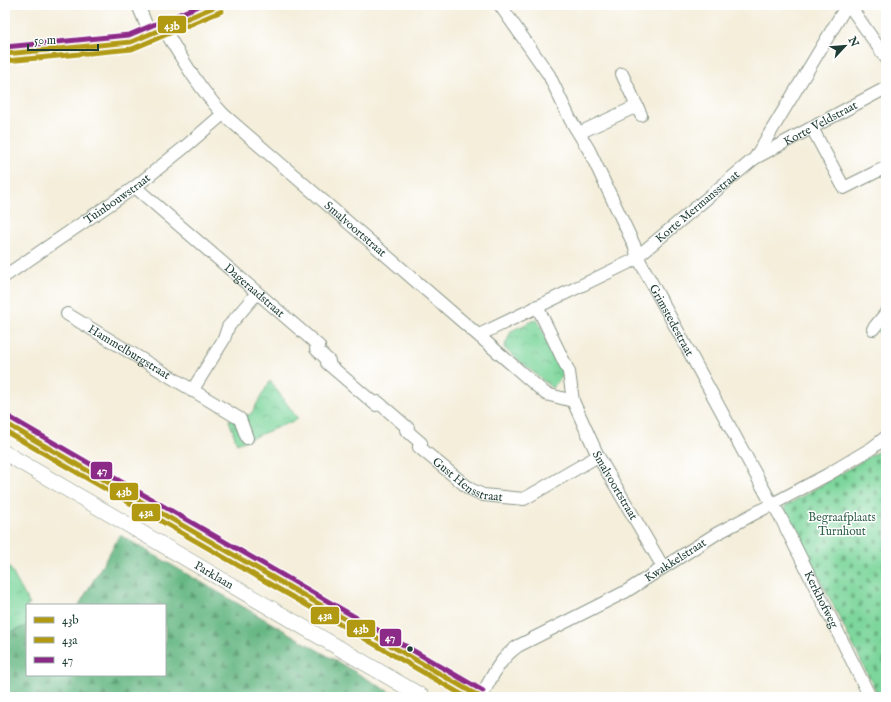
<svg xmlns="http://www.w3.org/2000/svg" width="891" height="702" viewBox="0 0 891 702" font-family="'IM FELL English',serif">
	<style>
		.grass { fill: url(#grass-tufts); stroke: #4e8a68 }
		.forest { fill: url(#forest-firs); stroke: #427a5c }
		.cemetery { fill: url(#cemetery-stones); stroke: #4e8a68 }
		.park { fill: url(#park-crowns); stroke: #4e8a68 }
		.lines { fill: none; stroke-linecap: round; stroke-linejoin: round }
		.minor-casing { stroke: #8a9688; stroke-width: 14 }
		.major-casing { stroke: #8a9688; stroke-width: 16 }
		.minor { stroke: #fff; stroke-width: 12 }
		.major { stroke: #fff; stroke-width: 15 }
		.bus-1-casing { stroke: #fff; stroke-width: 8 }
		.bus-2-casing { stroke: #fff; stroke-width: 8 }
		.bus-3-casing { stroke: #fff; stroke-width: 8 }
		.bus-1 { stroke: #b19a12; stroke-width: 5 }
		.bus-2 { stroke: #b19a12; stroke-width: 5 }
		.bus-3 { stroke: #8c2b87; stroke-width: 5 }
		.bus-dot { fill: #1f3d34; stroke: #fff; stroke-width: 1.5 }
		.labels { text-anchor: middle; stroke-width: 3; stroke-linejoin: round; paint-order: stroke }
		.street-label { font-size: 12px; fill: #1f3d34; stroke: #fff }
		.park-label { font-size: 12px; fill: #36634e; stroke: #fff }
		.line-badge { stroke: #fff; stroke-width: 1.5 }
		.badge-label { font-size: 11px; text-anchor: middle; font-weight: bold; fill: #fff }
	</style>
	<defs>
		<pattern id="grass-tufts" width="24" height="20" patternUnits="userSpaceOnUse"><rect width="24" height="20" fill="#7dd69b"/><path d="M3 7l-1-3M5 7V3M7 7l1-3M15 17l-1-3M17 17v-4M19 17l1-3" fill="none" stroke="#66af7f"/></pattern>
		<pattern id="forest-firs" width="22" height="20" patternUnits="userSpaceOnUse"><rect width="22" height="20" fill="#66b783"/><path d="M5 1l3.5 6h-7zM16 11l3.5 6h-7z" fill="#53966c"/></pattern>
		<pattern id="cemetery-stones" width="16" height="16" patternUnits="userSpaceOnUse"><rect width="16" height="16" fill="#7dd69b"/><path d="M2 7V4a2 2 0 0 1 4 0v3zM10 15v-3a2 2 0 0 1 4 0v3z" fill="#66af7f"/></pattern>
		<pattern id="park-crowns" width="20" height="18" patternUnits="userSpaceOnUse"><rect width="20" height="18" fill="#7dd69b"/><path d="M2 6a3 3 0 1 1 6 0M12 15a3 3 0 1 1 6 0" fill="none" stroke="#66af7f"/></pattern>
	</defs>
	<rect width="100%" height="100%" fill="#fff"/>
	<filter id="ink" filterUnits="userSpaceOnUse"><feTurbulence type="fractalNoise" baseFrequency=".025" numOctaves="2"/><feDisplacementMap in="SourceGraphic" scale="8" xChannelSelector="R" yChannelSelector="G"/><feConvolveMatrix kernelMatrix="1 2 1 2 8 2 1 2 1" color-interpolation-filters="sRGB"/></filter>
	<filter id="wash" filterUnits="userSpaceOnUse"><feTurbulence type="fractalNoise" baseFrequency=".012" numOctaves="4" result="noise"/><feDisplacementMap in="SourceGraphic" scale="16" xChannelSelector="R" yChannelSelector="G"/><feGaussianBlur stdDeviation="0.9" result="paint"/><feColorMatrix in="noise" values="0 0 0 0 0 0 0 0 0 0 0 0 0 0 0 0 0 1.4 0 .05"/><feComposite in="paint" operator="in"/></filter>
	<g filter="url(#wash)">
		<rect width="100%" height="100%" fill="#f4eedb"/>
		<path class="grass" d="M5,559L30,605H27V626L5,634Z"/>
		<path class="forest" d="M120,535L398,697H5V634L27,626V675H165V605H79Z"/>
		<path class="cemetery" d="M886,447V697H879L784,507Z"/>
		<path class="park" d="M537,319L564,375L552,388L504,348L511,331Z
			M886,319V339L876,330Z
			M270,381L298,419L237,444L229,420L251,414Z"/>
	</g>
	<g filter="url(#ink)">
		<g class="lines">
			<defs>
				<g id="minor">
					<path d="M138,5L150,34"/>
					<path id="s1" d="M500,5L549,75L570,119L589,150L635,247L637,256L768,497L779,514L870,697"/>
					<path d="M849,5L886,58"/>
					<path id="s2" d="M164,29C182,59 199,88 223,114L546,394L573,401"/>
					<path d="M5,54L131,42L219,5"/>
					<path d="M622,74L641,115"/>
					<path d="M812,128L844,188L886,167"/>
					<path d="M579,133L637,106"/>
					<path id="s3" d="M755,158L886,88"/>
					<path id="s4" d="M135,187L319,346L316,349L329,361L327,363L376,405L378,402L408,428L406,430L421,443L419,447L470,489L483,495L524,499L598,456"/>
					<path id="s5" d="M5,276L135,187L186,146L223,114"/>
					<path id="s6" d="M537,306L569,372L573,401L598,456L663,567"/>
					<path id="s7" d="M67,314L240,419L247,438"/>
					<path d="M873,329L886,313"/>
					<path id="s8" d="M479,335L632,261L755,158L847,5"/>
					<path d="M192,391L224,339L228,327L257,293"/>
					<path id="s9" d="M481,697C492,677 499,659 518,646L625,592L716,534L827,475L872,448L886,437"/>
				</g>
				<g id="major">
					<path d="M5,423L187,529L480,697"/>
					<path id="s10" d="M5,453L423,697"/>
				</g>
			</defs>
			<use href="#minor" class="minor-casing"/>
			<use href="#major" class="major-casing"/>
			<use href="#minor" class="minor"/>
			<use href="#major" class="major"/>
			<defs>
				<path id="bus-1" d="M5,54L131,42L219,5
					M5,423L480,697"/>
				<path id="bus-2" d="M6,61L132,49L222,11
					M5,431L466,697"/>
				<path id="bus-3" d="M5,47L129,35L201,5
					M9,417L483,691"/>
			</defs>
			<use href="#bus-1" class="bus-1-casing"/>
			<use href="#bus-2" class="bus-2-casing"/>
			<use href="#bus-3" class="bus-3-casing"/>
			<use href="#bus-1" class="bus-1"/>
			<use href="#bus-2" class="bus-2"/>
			<use href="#bus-3" class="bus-3"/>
		</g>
	</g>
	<circle class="bus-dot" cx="410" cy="649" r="3.5"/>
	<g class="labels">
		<g class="street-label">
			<text dy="4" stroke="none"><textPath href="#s3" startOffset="74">Korte Veldstraat</textPath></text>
			<text dy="4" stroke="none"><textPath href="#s5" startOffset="136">Tuinbouwstraat</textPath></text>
			<text dy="4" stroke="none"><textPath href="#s8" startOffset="255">Korte Mermansstraat</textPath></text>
			<text dy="4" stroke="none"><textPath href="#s2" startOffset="279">Smalvoortstraat</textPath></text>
			<text dy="4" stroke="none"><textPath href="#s4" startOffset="158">Dageraadstraat</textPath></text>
			<text dy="4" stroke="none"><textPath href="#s1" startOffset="360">Grimstedestraat</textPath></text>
			<text dy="4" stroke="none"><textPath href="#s7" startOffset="73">Hammelburgstraat</textPath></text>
			<text dy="4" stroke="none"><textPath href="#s4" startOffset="463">Gust Hensstraat</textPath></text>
			<text dy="4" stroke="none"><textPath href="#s6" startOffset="197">Smalvoortstraat</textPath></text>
			<text dy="4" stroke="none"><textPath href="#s9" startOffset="243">Kwakkelstraat</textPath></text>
			<text dy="4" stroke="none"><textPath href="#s10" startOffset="242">Parklaan</textPath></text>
			<text dy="4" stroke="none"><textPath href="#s1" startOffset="677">Kerkhofweg</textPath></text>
		</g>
		<g class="park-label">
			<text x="842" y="521">Begraafplaats<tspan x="842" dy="14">Turnhout</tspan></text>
		</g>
	</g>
	<g class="line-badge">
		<rect x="157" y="15" width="30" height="19" rx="4" fill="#b19a12"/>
		<rect x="90" y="461" width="23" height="19" rx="4" fill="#8c2b87"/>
		<rect x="109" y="482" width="30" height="19" rx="4" fill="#b19a12"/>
		<rect x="131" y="503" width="30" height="19" rx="4" fill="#b19a12"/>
		<rect x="310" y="606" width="30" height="19" rx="4" fill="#b19a12"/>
		<rect x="346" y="619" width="30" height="19" rx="4" fill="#b19a12"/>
		<rect x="379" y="628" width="23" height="19" rx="4" fill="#8c2b87"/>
	</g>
	<g class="badge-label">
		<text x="172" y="29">43b</text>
		<text x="102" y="474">47</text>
		<text x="124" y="495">43b</text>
		<text x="146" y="516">43a</text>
		<text x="325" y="619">43a</text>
		<text x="361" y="632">43b</text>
		<text x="390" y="641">47</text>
	</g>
	<rect width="891" height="702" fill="none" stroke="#fff" stroke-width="20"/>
	<rect x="26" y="604" width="140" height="72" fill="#ffffff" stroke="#a5b1ae"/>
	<rect x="34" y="617" width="20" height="6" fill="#b19a12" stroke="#a5b1ae"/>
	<text x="62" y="624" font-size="12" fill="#1f3d34">43b</text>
	<rect x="34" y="637" width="20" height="6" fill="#b19a12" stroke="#a5b1ae"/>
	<text x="62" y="644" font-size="12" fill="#1f3d34">43a</text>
	<rect x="34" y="657" width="20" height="6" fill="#8c2b87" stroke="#a5b1ae"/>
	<text x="62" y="664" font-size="12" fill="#1f3d34">47</text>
	<g transform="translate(845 46) rotate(64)" stroke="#ffffff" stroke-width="3" paint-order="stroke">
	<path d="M0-3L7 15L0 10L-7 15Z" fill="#1f3d34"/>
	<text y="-6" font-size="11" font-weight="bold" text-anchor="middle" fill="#1f3d34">N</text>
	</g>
	<path d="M28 44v6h70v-6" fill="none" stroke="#1f3d34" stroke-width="2"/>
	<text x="34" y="44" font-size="12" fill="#1f3d34" stroke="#ffffff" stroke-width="3" paint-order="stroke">50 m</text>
</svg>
